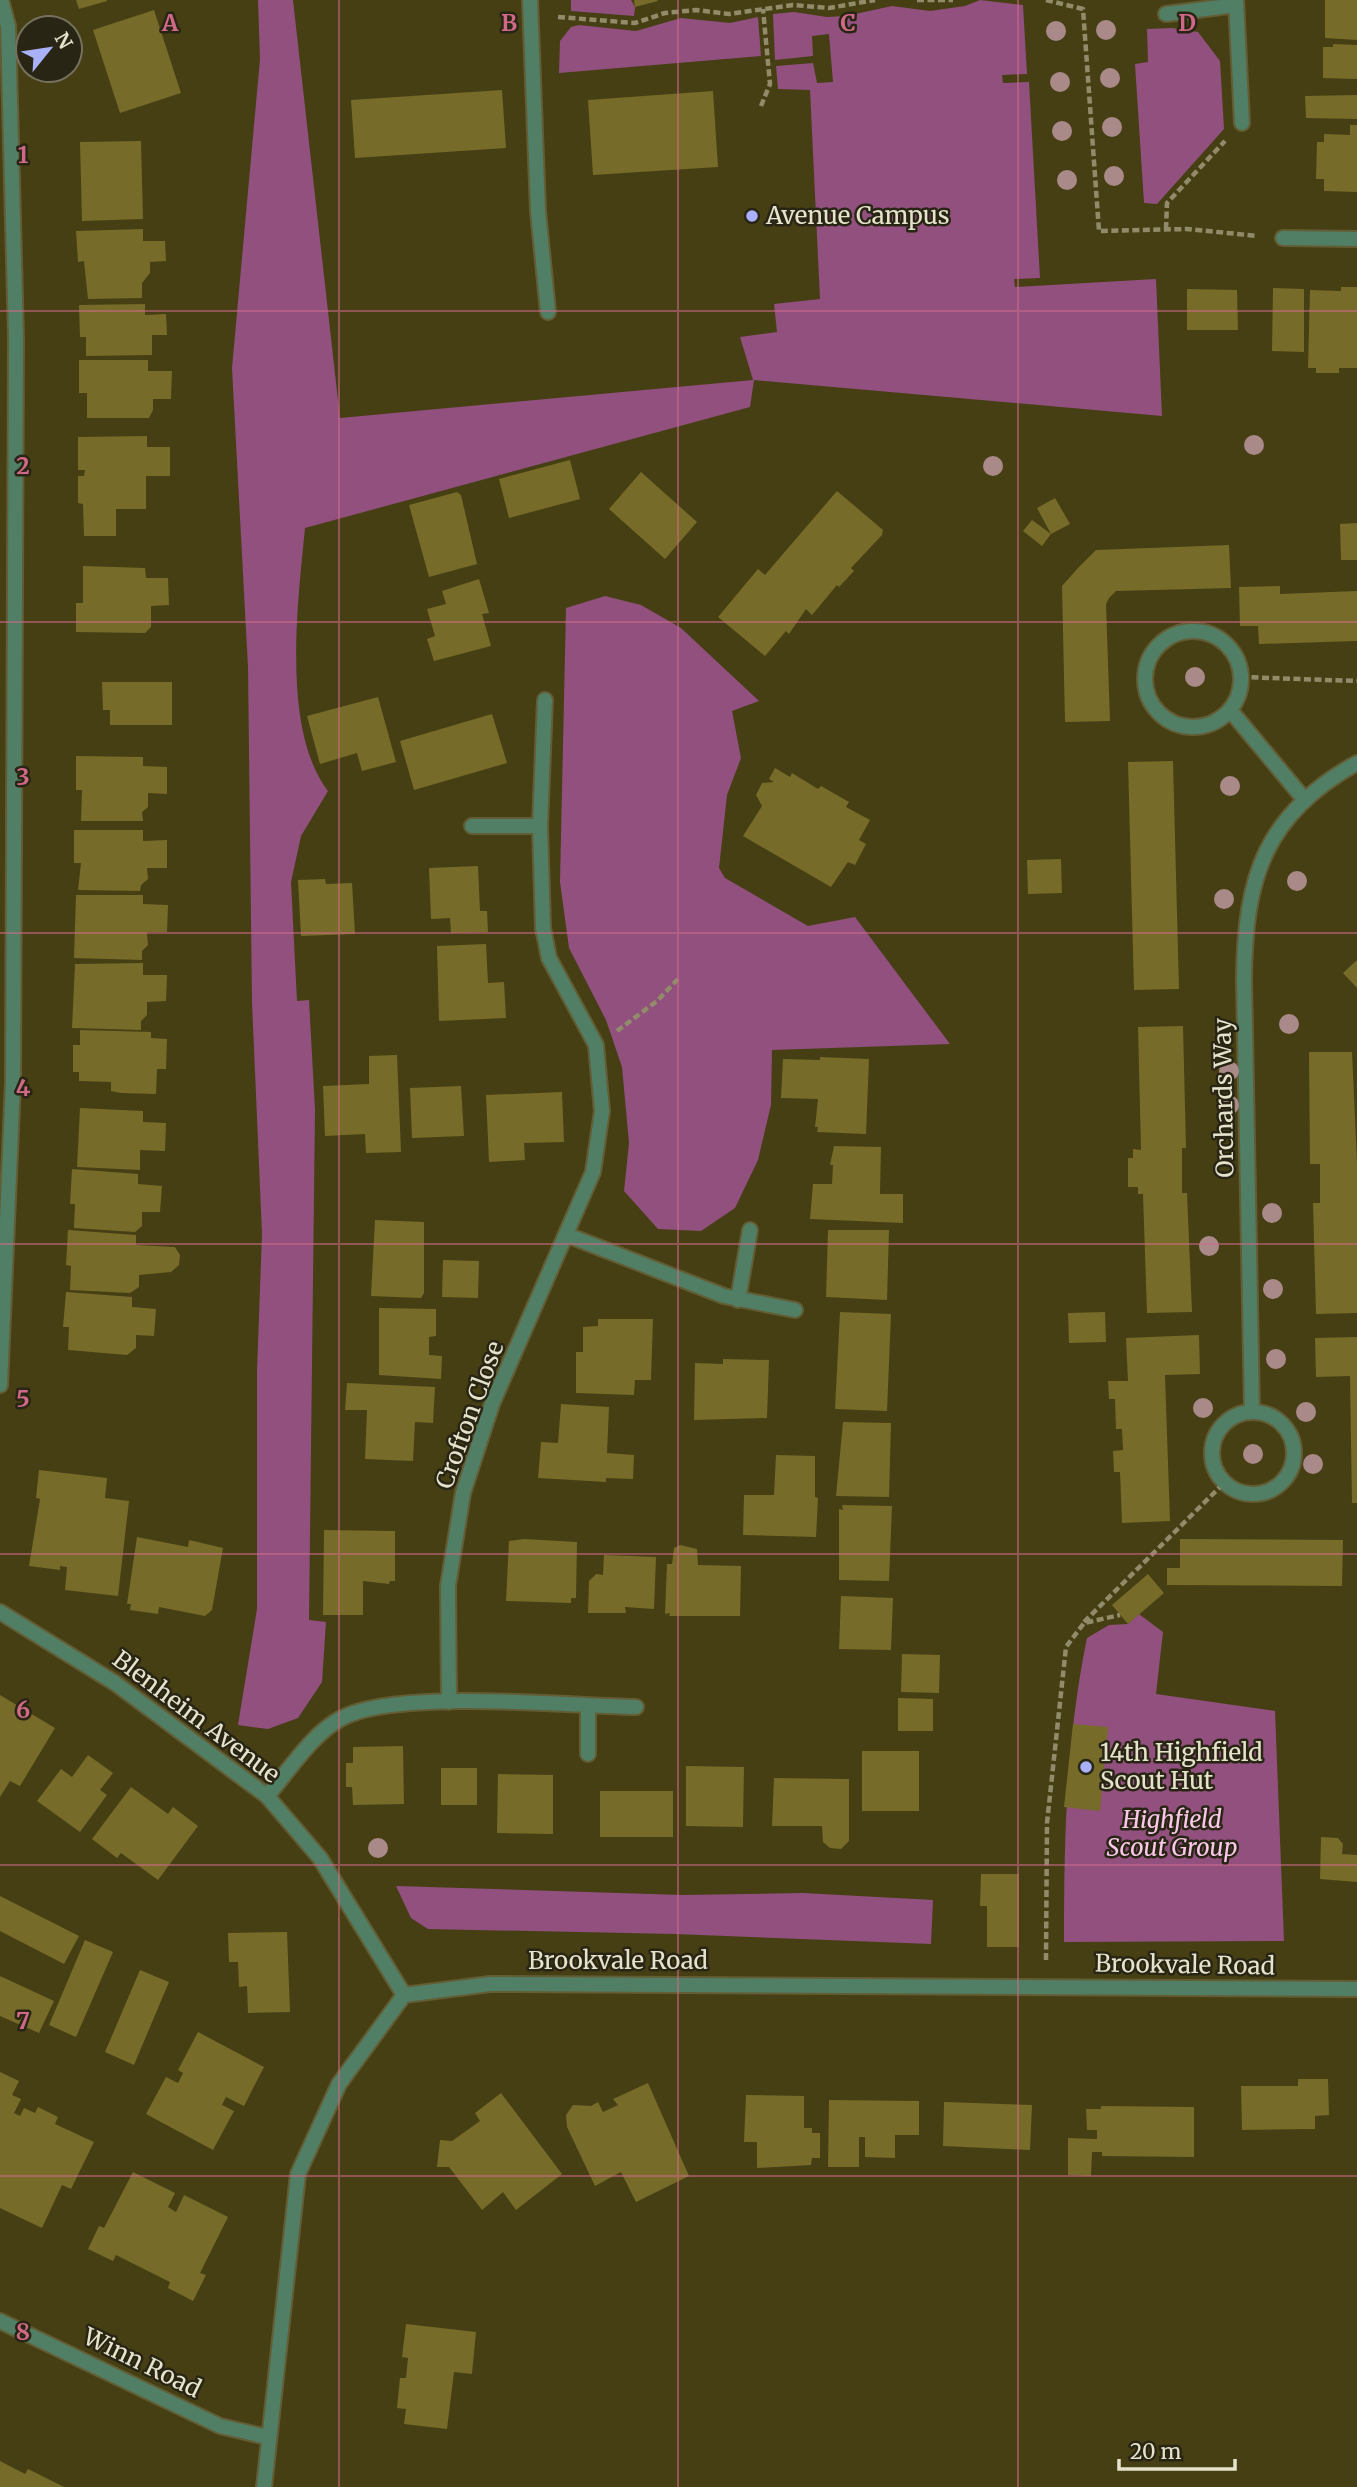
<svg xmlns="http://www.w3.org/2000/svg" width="1357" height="2487" viewBox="0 0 1357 2487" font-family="Merriweather,serif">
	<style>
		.green { fill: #91507e }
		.building { fill: #766b28 }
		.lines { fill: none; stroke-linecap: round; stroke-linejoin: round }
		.lane-casing { stroke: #635d35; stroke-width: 18 }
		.street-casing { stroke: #635d35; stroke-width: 18 }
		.path { stroke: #918b6a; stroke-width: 4.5; stroke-dasharray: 7 3.5; stroke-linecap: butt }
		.lane { stroke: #507f65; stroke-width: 14 }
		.street { stroke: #507f65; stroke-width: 14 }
		.tree { fill: #a98a89 }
		.grid { fill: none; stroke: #d06988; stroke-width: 2; stroke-opacity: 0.55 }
		.poi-dot { fill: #a9b0fc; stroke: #292514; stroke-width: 2.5 }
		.labels { text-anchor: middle; stroke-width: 5; stroke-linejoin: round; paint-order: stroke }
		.poi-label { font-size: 24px; fill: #e6e3cc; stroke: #292514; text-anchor: start }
		.street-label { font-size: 24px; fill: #e6e3cc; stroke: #292514 }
		.park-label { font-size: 24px; font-style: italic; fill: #fac8e9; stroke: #292514 }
		.grid-label { font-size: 23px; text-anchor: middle; font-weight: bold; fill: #d06988; stroke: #292514; stroke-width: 5; stroke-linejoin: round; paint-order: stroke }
	</style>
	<rect width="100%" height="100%" fill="#463f14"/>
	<path class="green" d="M258,0H293L340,418L753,380L740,337L777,332L774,304L820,299L810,90L778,89L776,66L813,63L817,83L833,82L829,34L812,36L813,56L775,60L773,14L794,12L827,17L846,16L892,6L930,11L965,6L980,0L1023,5L1027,74L1002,75L1003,83L1029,82L1040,278L1014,279L1015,287L1156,279L1162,416L754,380L750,407L305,528C298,602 281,730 328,791L301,836L291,882L297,1001L309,1000L315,1109L309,1620L326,1622L322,1682L298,1718L268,1729L238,1725L257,1609V1371L262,1234L252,1002L248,667L232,368L260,59Z
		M571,0H631L635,7L634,16L571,11Z
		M758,17L761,56L559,73L560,41L571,27L579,25L636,31L681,18L730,23Z
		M1172,28L1198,32L1220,61L1224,129L1157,204L1144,203L1135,64L1148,62L1147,29Z
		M605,596L641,605L681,628L759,701L732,711L741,758L727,795L719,868L725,878L808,926L855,917L950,1044L772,1050L771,1105L758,1160L735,1208L701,1231L658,1229L624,1191L629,1143L622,1067L606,1020L569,948L560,882L566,608Z
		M1139,1614L1163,1632L1156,1694L1275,1711L1284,1941L1064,1942C1064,1837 1066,1741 1087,1638L1109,1625L1128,1624Z
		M396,1886L682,1895L803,1893L933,1900L931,1944L675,1934L428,1929L411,1918Z"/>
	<path class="building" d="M76,0H107V1L79,9Z
		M634,0H657L658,1L635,7Z
		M1325,0H1357V40L1325,38Z
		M154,10L181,93L120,113L93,30Z
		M1333,44L1357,45V79L1323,78V47H1333Z
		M502,90L506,148L355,158L351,100Z
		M713,91L718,167L593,175L588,100Z
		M1357,95V119L1306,118L1305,96Z
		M1350,125H1357V192L1324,191V179H1316L1317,142H1324V134L1350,135Z
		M141,141L143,219L82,221L80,142Z
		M143,229V241H165L166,261L150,262V273L142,283V298L88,299L84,261L78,262L76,231Z
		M1341,287H1357V368H1339V373H1316V368H1308L1310,290L1341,291Z
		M1273,288L1304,289V352L1272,351Z
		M1187,289L1237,290L1238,330H1187Z
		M145,304V315L166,314L167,335H152V355L86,356V337H80L79,305Z
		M79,360H148V371H172L171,399H153V410L149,418H87V393H79Z
		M147,436V447H170V476H146V509H116V536H84L83,504L78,503V476H84L85,470H78V437Z
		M570,460L580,499L509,518L499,479Z
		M641,472L697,522L665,559L609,509Z
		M837,491L883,530L882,535L851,568L854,571L839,587L837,585L812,615L806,609L789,634L786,631L765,656L718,617L758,569L765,575Z
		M457,492L461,495L477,564L429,577L409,505Z
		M1055,498L1070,524L1051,534L1037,508Z
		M1032,520L1051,534L1042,546L1023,531Z
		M1357,523V560H1341L1340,524Z
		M1229,545L1231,588L1116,591L1109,598L1106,604L1110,721L1065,722L1062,586L1078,568L1096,550Z
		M83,566L145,568L146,578H168L169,605L151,606V627L145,633L76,632V603H83Z
		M479,579L489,613L482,614L491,646L434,661L427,639L435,636L427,609L446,604L442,591Z
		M1280,586V594L1357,591V641L1259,644L1258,626H1240L1239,587Z
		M102,682H172V725H110V710H103Z
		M378,697L396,762L362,771L357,753L320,764L307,716Z
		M492,714L507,763L414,790L400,741Z
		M76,756L143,757V766L167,767V794L148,793V807L142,812L143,821H81L82,790H76Z
		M1173,761L1179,989L1134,990L1128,762Z
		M775,768L790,777L792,773L818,789L821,786L849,802L846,807L870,820L859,840L866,844L855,865L848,862L831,887L743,836L762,806L756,795L762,783L774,782L769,779Z
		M74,830H143V841L167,840V868H147L148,879L141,885L140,891L78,890L81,863H74Z
		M1061,859L1062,893L1028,894L1027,860Z
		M478,866L480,911H487L488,932L451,933L450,918L431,919L429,868Z
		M325,879L326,884L352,883L355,934L301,936L298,880Z
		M76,895H143V904L168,905L167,932H147L148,945L142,951V960L74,958Z
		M486,944L488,983L504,982L506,1018L439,1021L437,946Z
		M1357,960V988L1343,973Z
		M143,963V975H167L166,1001L147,1002V1015L141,1021V1030L72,1028L75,964Z
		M1183,1026L1186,1148H1182V1193H1187L1192,1312L1147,1313L1143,1194H1138V1187H1128V1158H1133V1149L1141,1150L1138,1027Z
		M80,1030L151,1032V1038L167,1039L166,1069H157L156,1094L121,1093L111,1091V1082L79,1081V1072H73V1045H80Z
		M1309,1052H1352L1357,1163V1313L1316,1314L1313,1203H1320V1164H1310Z
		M397,1055L401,1152L366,1153L365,1134L325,1136L323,1086L369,1084V1056Z
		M820,1057L869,1059L866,1134L817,1132L818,1127H815L818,1099L781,1098L783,1059L820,1060Z
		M461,1086L464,1136L412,1138L410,1088Z
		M562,1092L564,1142L524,1143L525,1160L489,1162L486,1095Z
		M80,1108L143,1111V1122L166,1123L165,1151L140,1150V1170L77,1167Z
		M834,1146L881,1147L880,1194H903V1223L810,1219L813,1184H832L833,1165H830Z
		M72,1169L138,1174V1184L162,1186L160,1212H142V1226L135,1232L74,1228L75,1204H70Z
		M375,1220L424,1222V1293L421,1298L371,1296Z
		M68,1230L136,1235V1245L175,1247L180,1255L179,1265L171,1272L139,1275V1287L130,1293L70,1290L71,1266L66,1265Z
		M828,1230H889L887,1300L826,1297Z
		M443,1260L479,1261L478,1298L442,1297Z
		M66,1292L132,1297V1307L156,1309L154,1336L136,1335V1348L127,1355L68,1350L69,1327H63Z
		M379,1308L436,1309V1336L429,1337V1355L442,1356L441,1379L379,1375Z
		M840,1312L891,1314L887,1411L835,1409Z
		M1105,1312L1106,1342L1069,1343L1068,1313Z
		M598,1319H653L651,1380H635L634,1395L576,1393V1352H583V1327L598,1326Z
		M1199,1335L1200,1374L1165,1375L1170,1521L1122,1523L1120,1472H1114L1113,1451L1123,1450L1122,1429H1116L1115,1399H1109L1108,1381H1128L1126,1338Z
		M1357,1337V1503H1352L1350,1376L1316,1377L1315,1338Z
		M723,1359L769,1360L767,1418L694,1420L695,1363L723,1364Z
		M347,1383L435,1387L433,1423L415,1422L413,1461L365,1459L367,1410H345Z
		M561,1404L609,1407L607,1453L634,1455L633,1479L606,1478V1482L538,1478L541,1442L558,1443Z
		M843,1422L891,1423L889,1497L836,1496Z
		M776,1455L815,1456V1497L818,1498L816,1537L743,1535L744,1495H774Z
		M39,1470L107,1478L105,1498L129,1501L118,1596L65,1590L67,1567L60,1566V1570L29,1566L40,1499L36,1498Z
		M842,1505L892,1506L889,1581L839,1580V1509L843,1510Z
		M324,1530L395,1531V1581H390L389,1584L363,1581V1615H323Z
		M137,1537L188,1547L189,1540L223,1548L212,1610L205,1616L159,1607L158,1614L130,1610L131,1604H127Z
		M524,1539L577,1542L576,1598H571V1603L506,1601L509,1541Z
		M1180,1539L1343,1540L1342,1586L1167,1585V1568H1180Z
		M680,1545L697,1549L698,1565L741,1566L740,1616H669L670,1613L665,1614L667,1564H672L674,1548Z
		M604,1555L656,1557L654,1609L625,1607L626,1613H588L589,1581L596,1574L603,1575Z
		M1148,1574L1164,1593L1128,1624L1112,1605Z
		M841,1596L893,1598L891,1650L839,1649Z
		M902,1654L940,1655L939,1693L901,1692Z
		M0,1695L55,1728L20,1786L10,1781L0,1797Z
		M898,1698L933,1699V1731H898Z
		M1073,1724L1108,1727L1100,1811L1064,1807Z
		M403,1746L404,1804L353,1805L352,1787H346V1763H353V1747Z
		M862,1751H919V1811H862Z
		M88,1755L113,1773L100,1790L107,1795L80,1832L37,1801L61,1769L72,1777Z
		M686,1766L744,1767L743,1827L686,1826Z
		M441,1768H477V1805H441Z
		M498,1774L553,1775V1834L497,1833Z
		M774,1778L849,1779V1841L841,1849L830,1848L823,1842L822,1826H772Z
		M131,1787L168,1814L173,1807L198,1826L158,1880L121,1853L117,1858L92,1839Z
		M600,1791H673V1837H600Z
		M1321,1837L1338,1838L1343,1844L1342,1854L1357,1855V1882L1320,1879Z
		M981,1874H1019V1947H987V1906H980Z
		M0,1896L79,1936L64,1964L0,1931Z
		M287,1932L290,2012L248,2013L247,1986L239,1987L238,1962H229L228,1933Z
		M85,1940L113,1952L76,2037L49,2025Z
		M140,1970L169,1982L134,2065L105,2052Z
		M0,1976L54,2001L39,2033L0,2016Z
		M198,2032L264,2067L244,2106L226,2097L222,2105L234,2111L213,2150L146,2114L166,2077L178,2083L183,2073L178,2070Z
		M0,2072L19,2081L12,2095L21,2099L14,2113L20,2116L24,2108L35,2113L38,2107L58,2117L55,2124L94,2142L71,2189L62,2185L42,2228L0,2208Z
		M1298,2079H1328L1329,2115L1315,2116V2129L1242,2130L1241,2086H1298Z
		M648,2083L689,2176L636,2202L621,2172L595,2186L567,2127L566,2115L573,2105L591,2106L598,2102L603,2112L618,2105L613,2099Z
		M501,2093L562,2174L516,2210L503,2192L482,2210L449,2167H437L440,2140L452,2141L480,2121L475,2113Z
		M746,2095L804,2096V2128H812V2133H820V2158H812L811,2165L757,2168V2142H744Z
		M829,2100L919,2101V2135H895V2158L865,2157V2137H859V2167H828Z
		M944,2102L1032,2105L1030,2150L943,2146Z
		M1101,2106L1194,2107V2157L1102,2156V2152H1092L1091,2176L1068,2175V2138L1097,2139V2130H1087L1086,2109H1101Z
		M133,2172L175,2193L168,2207L176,2212L184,2195L228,2217L200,2273L206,2275L193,2301L168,2288L170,2282L116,2255L113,2261L88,2249L99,2226L104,2228Z
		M406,2324L476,2332L472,2374L454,2372L447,2429L404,2424L406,2409L397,2408L400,2378H406L408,2358L402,2357Z
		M0,2461L25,2474L28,2469L64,2487H0Z"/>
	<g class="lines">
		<defs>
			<path id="lane" d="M530,0L538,211L548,312
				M1236,0L1242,123
				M1166,14L1236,5"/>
			<path id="street" d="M1283,238L1357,239
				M1145 679a48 48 0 1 1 96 0a48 48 0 1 1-96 0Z
				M1230,710L1304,799
				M472,826H540
				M567,1235L724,1296L795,1310
				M738,1300L750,1230
				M0,1385L13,1082L16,338L8,26L1,0
				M1252,1412L1244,978C1245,877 1265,814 1357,763
				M1212 1453a41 41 0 1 1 82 0a41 41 0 1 1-82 0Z
				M0,1612L115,1683L267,1796L320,1858L404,1995
				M449,1702L448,1586L463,1493L492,1404L593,1172L602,1111L596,1045L549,958L543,928L540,826L545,700
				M588,1754V1706
				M267,1796C288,1772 311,1735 340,1719C393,1688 569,1706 636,1707
				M0,2321L220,2426L267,2437
				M264,2487L298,2174L339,2084L404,1995L490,1984L1357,1989"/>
		</defs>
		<use href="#lane" class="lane-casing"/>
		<use href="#street" class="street-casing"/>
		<path class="path" d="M917,0H953
			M1046,0L1083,9L1099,231L1187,229L1258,236
			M558,17L635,23L665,13L696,10L729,14L793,5L829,8L875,0
			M761,106L770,84L763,9
			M1166,229L1167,203L1225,141
			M1241,677L1357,681
			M617,1031L657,1001L678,979
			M1084,1622L1225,1482
			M1046,1960L1047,1823L1066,1647L1084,1623L1120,1615"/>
		<use href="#lane" class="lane"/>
		<use href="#street" class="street"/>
	</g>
	<g class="tree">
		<circle cx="1106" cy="30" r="10"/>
		<circle cx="1056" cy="31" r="10"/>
		<circle cx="1110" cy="78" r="10"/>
		<circle cx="1060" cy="82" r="10"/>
		<circle cx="1112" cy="127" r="10"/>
		<circle cx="1062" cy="131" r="10"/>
		<circle cx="1114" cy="176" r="10"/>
		<circle cx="1067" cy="180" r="10"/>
		<circle cx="1254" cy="445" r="10"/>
		<circle cx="993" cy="466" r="10"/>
		<circle cx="1195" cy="677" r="10"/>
		<circle cx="1230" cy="786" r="10"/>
		<circle cx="1297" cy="881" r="10"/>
		<circle cx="1224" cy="899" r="10"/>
		<circle cx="1289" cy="1024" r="10"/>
		<circle cx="1229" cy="1071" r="10"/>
		<circle cx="1229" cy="1105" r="10"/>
		<circle cx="1272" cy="1213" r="10"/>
		<circle cx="1209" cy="1246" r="10"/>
		<circle cx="1273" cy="1289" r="10"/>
		<circle cx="1276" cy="1359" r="10"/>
		<circle cx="1203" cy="1408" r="10"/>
		<circle cx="1306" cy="1412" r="10"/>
		<circle cx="1253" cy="1454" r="10"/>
		<circle cx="1313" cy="1464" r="10"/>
		<circle cx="378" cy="1848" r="10"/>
	</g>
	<path class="grid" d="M339,0V2487M678,0V2487M1018,0V2487M0,311H1357M0,622H1357M0,933H1357M0,1244H1357M0,1554H1357M0,1865H1357M0,2176H1357"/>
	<g class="poi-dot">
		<circle cx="752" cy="216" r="7"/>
		<circle cx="1086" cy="1767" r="7"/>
	</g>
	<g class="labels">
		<g class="poi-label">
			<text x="766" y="224">Avenue Campus</text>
			<text x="1100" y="1761">14th Highfield<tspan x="1100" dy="28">Scout Hut</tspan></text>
		</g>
		<g class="street-label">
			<text transform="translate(1224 1098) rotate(-91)" y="8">Orchards Way</text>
			<text transform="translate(470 1415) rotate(-70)" y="8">Crofton Close</text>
			<text transform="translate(196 1717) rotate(37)" y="8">Blenheim Avenue</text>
			<text x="618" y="1969">Brookvale Road</text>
			<text transform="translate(1185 1965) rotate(1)" y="8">Brookvale Road</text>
			<text transform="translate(142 2363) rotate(26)" y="8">Winn Road</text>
		</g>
		<g class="park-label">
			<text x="1172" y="1828">Highfield<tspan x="1172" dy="28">Scout Group</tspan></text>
		</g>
	</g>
	<g class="grid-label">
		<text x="170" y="31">A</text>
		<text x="509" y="31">B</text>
		<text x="848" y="31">C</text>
		<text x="1187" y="31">D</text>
		<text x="23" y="163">1</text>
		<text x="23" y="474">2</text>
		<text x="23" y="785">3</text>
		<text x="23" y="1096">4</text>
		<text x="23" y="1407">5</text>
		<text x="23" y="1718">6</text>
		<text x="23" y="2029">7</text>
		<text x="23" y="2340">8</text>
	</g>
	<g transform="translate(49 49) rotate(60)"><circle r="33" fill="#292514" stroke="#75715e" stroke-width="2"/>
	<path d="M0-5L12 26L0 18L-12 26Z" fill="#a9b0fc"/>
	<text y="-10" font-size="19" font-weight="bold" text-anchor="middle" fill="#e6e3cc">N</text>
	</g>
	<path d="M1119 2459v10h116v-10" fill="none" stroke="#e6e3cc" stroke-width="3.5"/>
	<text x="1130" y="2459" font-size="21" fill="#e6e3cc" stroke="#292514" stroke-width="5" paint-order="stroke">20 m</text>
</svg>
